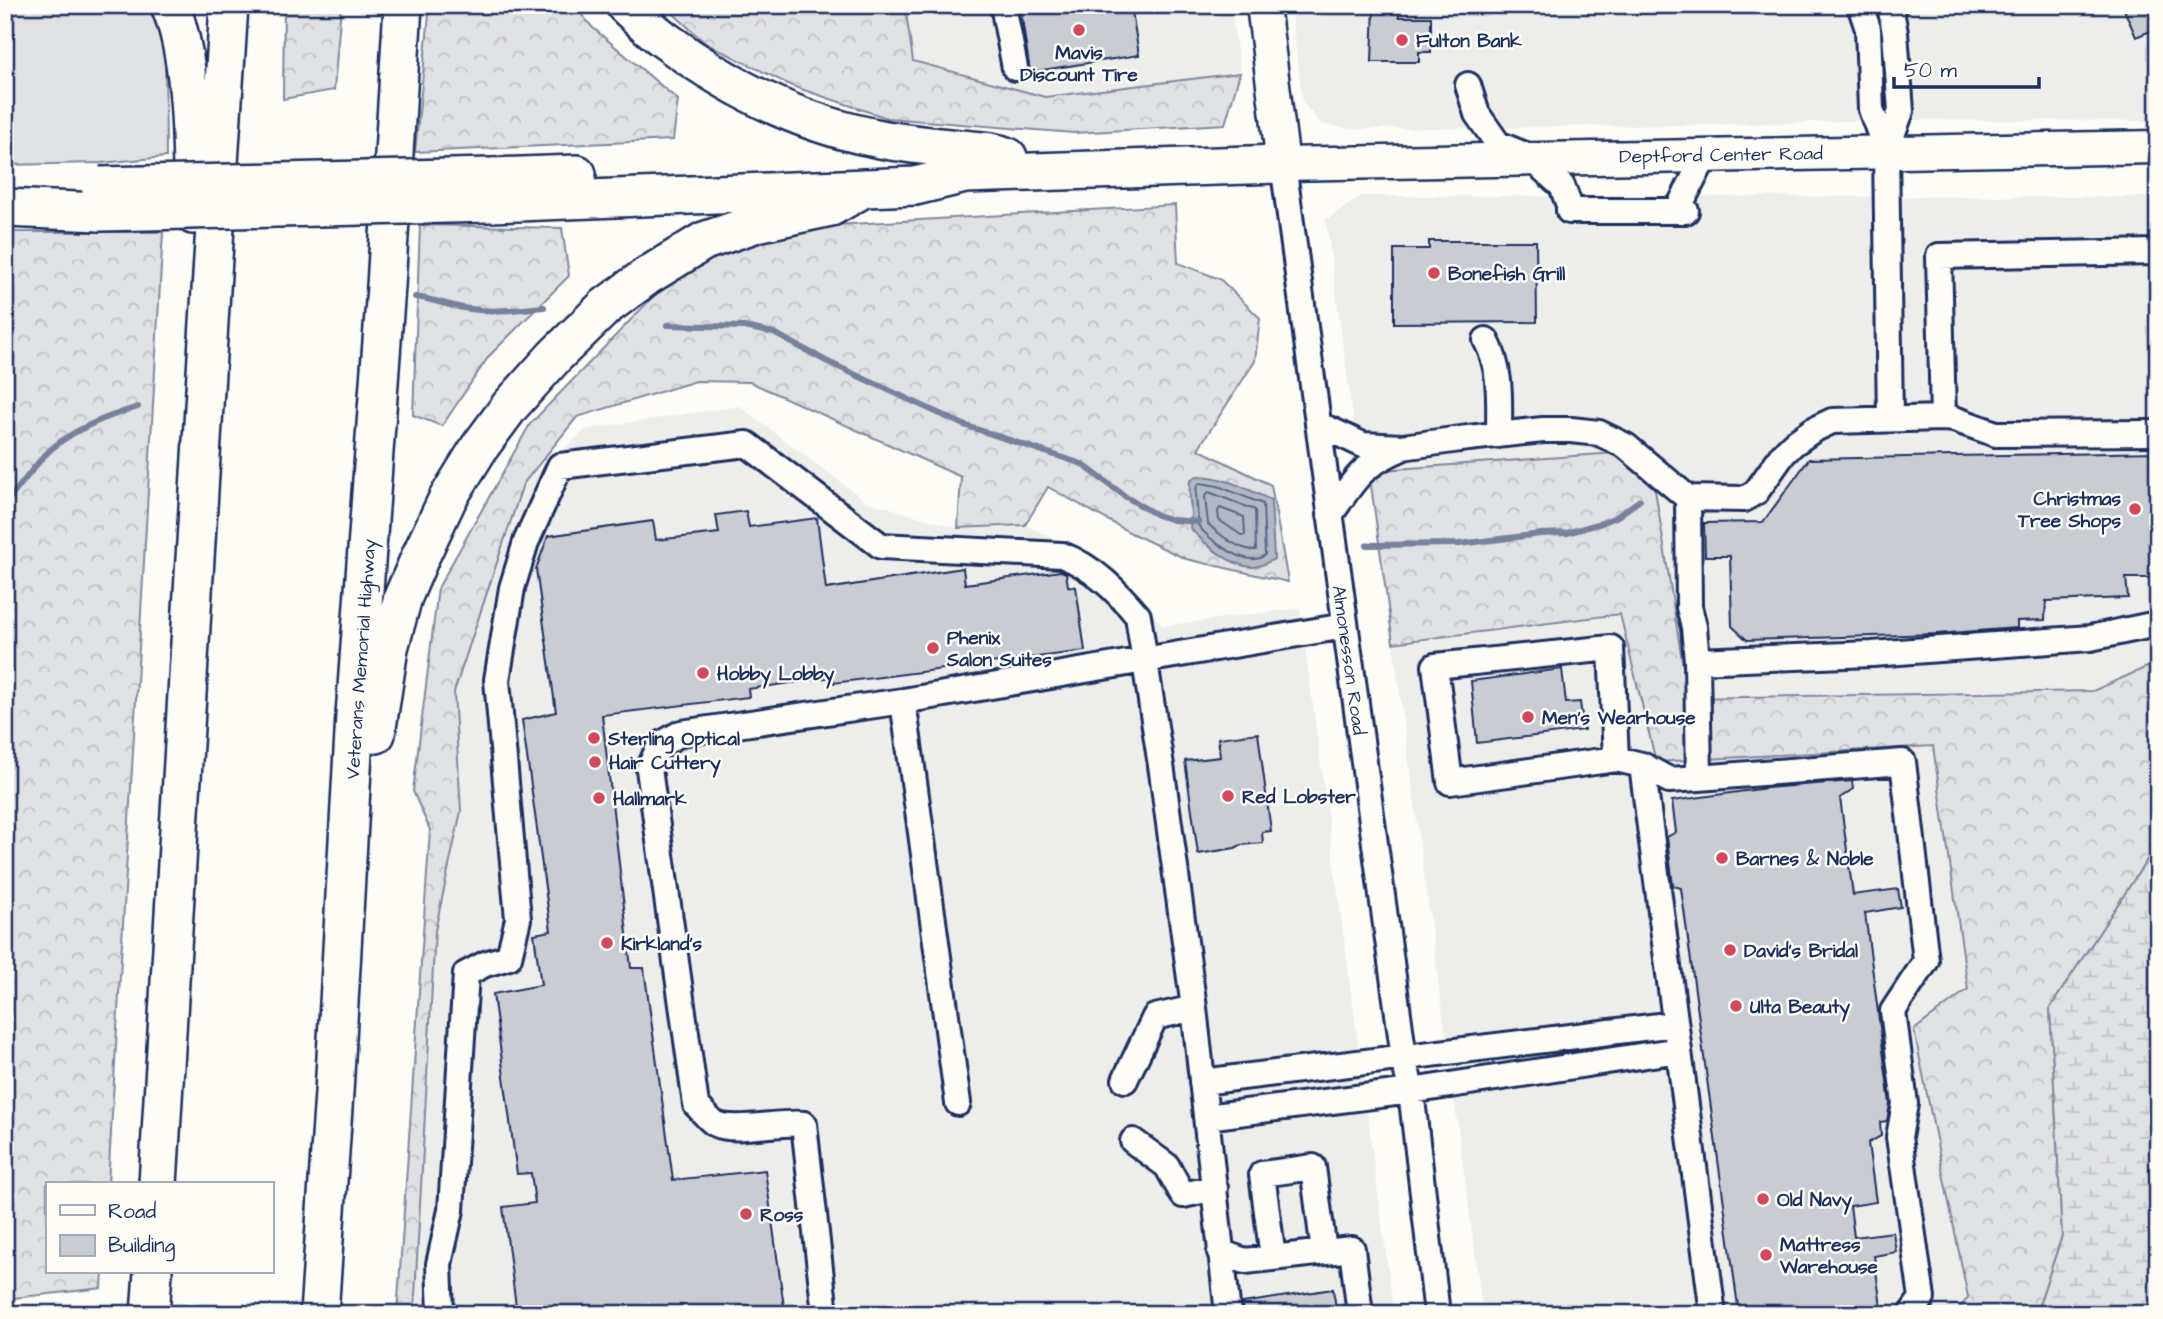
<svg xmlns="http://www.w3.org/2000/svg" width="2163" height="1319" viewBox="0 0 2163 1319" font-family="'Architects Daughter',sans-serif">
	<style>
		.built { fill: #edeeec }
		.grass { fill: #e0e1e3; stroke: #7e88a0; stroke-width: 2 }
		.forest { fill: url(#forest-crowns); stroke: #7e88a0; stroke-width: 2 }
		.wetland { fill: url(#wetland-marsh); stroke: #7e88a0; stroke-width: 2 }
		.water { fill: #b3b8c5; stroke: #76819c; stroke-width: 2 }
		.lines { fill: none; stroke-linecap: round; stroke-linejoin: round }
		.shore { stroke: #586687; stroke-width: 2 }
		.stream { stroke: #76819c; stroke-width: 6 }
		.building { fill: #c9ccd3; stroke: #1b2f5e; stroke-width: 2 }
		.minor-casing { stroke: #1b2f5e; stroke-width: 30 }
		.major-casing { stroke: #1b2f5e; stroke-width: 37 }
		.highway-casing { stroke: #1b2f5e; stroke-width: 42 }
		.minor { stroke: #fdfcf7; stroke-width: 24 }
		.major { stroke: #fdfcf7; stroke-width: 32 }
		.highway { stroke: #fdfcf7; stroke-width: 37 }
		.highway-bridge-casing { stroke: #1b2f5e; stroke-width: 42; stroke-linecap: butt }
		.highway-bridge { stroke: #fdfcf7; stroke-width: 37 }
		.poi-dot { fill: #d1495b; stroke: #fdfcf7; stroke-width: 2.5 }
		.labels { text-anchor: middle; stroke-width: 5; stroke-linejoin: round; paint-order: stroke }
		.poi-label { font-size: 19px; font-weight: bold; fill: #1b2f5e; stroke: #fdfcf7; text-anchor: start }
		.street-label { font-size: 19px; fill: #1b2f5e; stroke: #fdfcf7 }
	</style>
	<defs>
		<pattern id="forest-crowns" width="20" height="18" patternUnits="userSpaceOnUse" patternTransform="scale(1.75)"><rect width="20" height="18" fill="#e0e1e3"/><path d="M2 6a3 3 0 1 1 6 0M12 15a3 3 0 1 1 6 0" fill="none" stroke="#c0c1c5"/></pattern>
		<pattern id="wetland-marsh" width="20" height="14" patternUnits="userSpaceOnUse" patternTransform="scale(1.75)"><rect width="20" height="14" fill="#e0e1e3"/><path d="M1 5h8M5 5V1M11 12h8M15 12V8" fill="none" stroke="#c0c1c5"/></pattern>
	</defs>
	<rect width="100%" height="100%" fill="#fdfcf7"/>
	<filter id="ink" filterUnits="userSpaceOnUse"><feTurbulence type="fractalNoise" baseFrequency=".0143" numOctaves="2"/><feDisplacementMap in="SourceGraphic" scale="14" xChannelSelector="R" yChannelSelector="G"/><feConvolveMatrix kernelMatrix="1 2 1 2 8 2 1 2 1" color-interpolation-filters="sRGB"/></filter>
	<g filter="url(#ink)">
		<path class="built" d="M905,5H1231L1240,73L1045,97L913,61Z
			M1290,5H2158V121L1886,120L1706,125L1352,129L1321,124L1303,103Z
			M1361,196L2158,197V662L2093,691L1688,698L1654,483L1369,471L1354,426L1326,220Z
			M739,406L866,501L958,528L1025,525L1112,566L1163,626L1300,608L1394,1314H414L435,931L461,811L454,692L523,484L587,429Z
			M1620,614L1656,761L1933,746L1968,989L1914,1030L1968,1297L1955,1314H1483L1393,643Z"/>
		<path class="grass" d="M5,5H148L165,47L166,157L100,163L5,165Z"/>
		<path class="forest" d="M284,5H341L334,90L283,99Z
			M430,5H574L592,27L678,100L673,140L415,152Z
			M664,5H905L913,61L1045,97L1240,73L1225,124L1074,133L887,118L792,86L705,43Z
			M1175,205L1178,263L1220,279L1260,318L1255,361L1198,449L1271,485L1288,582L1186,559L1131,533L1048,487L1025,525L958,528L961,477L750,382L696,381L577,417L523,484L454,692L461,811L435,931L414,1314H397L430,830L413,791L438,588L530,424L675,274L783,228Z
			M420,225L562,228L569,276L489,356L442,426L413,415Z
			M5,232H163L108,1184H47V1272H103L102,1288L5,1299Z
			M1615,453L1654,483L1688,698L2093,691L2158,662V843L2050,1008L2062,1236L2036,1314H1955L1968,1297L1914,1030L1968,989L1933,746L1656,762L1620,614L1393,643L1369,471Z"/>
		<path class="wetland" d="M2158,843V1314H2036L2062,1236L2050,1008Z"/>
		<path class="water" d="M1197,476C1223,476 1247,489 1271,500L1274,559C1268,562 1260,567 1252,567C1230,566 1205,544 1190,528C1193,511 1188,498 1190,481Z"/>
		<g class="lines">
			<path class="shore" d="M1200,483L1218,486L1263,504L1265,555C1263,557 1258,559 1255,559C1238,561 1207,538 1198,525C1199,511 1194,499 1197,486Z
				M1209,492L1255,510L1256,550C1239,551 1220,535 1208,524L1205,496Z
				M1220,508L1244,517L1245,535H1241L1219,520L1218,511Z"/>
			<path class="stream" d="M415,297C434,299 451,307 470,309C495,313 519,309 544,307
				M667,325L744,327L774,333L828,362L964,425L1082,464L1126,497L1157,515L1173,520L1198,522
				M5,504C18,489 30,472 43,457C67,431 105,417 138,407
				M1367,545L1459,544L1541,534L1567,533L1601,523L1616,517L1640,500
				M2149,1314L2158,1308"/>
		</g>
		<path class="building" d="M1020,5H1131L1139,55L1030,72Z
			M1374,5L1399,7V17H1431V52H1419V62H1372Z
			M2122,5H2158V28L2136,37Z
			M1429,241H1536L1537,322L1394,323V249H1429Z
			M2158,452V578H2126L2128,598L2046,601L2045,620L2017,621V628L1936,634L1747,640L1732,626L1730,556H1705L1704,523L1763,522L1809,459Z
			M746,511L749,527L817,518L826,589L963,568L965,584L1061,571L1066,573L1068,586L1076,587L1085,651L834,683L833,677L748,689L749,697L602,715L631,968H644L673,1180L765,1170L785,1314H517L503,1207L535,1203L531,1173L517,1174L493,994L541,985L534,934L551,931L522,720L556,712L536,569L548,536L653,521L656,540L719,533L716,515Z
			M1562,669L1566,703L1580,702L1584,730L1477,743L1471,681Z
			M1258,733L1271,831L1262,832L1263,843L1241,845L1235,848L1198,854L1185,761L1220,757L1218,738Z
			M1852,781L1853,789L1840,798L1853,895L1898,889L1901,907L1865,913L1890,1104L1887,1121L1880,1122L1881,1136L1868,1143L1876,1202L1850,1206L1854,1237L1893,1232L1896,1252L1874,1256L1882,1314H1739L1681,888L1673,886L1667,837L1676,832L1672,801L1767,788Z
			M1333,1289L1337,1314H1243L1242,1303Z"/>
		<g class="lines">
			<defs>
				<path id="minor" d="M1003,5L1015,68
					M1860,5L1868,29L1871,109L1886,151L1890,419
					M1468,85L1477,114L1498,144L1530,157L1562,186L1569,205V211H1686
					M1886,151L1901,111L1895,33L1890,5
					M1283,164L1404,1058L1411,1091L1437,1314
					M1677,211L1706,154
					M1486,340C1502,370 1499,401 1499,435
					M1943,418L1939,256L2158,252
					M1318,424L1363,445L1402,447L1468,438L1543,430H1571L1599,433L1626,446L1688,498
					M1330,515C1355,479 1360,466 1402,448
					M1697,661L1872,654L2090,638L2152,625L2158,622
					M903,701L958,1103
					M1616,759L1611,648L1435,666L1450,782L1616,759L1642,765L1669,780L1699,778L1697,661L1694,627L1689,607L1688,498L1744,499L1756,492L1783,454L1793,444L1813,430L1832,421L1943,418L1954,419L1996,434L2158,433
					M1642,765L1713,1314
					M1699,778L1903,762L1926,961L1893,1011L1905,1104L1899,1137L1922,1298L1911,1314
					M1125,1080L1155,1017L1194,1008
					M1202,1082L1675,1024
					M1206,1117L1411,1091L1679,1050
					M1133,1141L1167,1166L1183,1195L1215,1188
					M1220,1252L1245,1261L1352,1249L1360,1314
					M1273,1258L1262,1174L1313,1167L1324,1252
					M441,1314L439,1264L451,1210L466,974L485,964L509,957L518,919L497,680L512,588L526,542L560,466L747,444L881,546L1062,555C1093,567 1117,591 1138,616L1162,772L1194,1008L1228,1314
					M825,1314L804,1124C780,1121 734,1133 716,1124C709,1121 702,1110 696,1105L649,769L660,745L681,733L903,701L1345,626"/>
				<path id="major" d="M1263,5L1283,164L2158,147"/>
				<path id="highway" d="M170,5C194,64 191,152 193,215
					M625,5C638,17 651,30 665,40C726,85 797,122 871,137C901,144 931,146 961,149C978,151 992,150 1008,157
					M492,177L577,174
					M491,203L915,186L965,174L1283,164
					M5,208L101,212
					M376,734L389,648L403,597L421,555L448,498L479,448L510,406L555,356L605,307L647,276L704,241L757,223L831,207L864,188
					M158,1184L209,322L229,5
					M150,1314L153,1272
					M319,1314L334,1093L355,715L386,286L403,5"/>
			</defs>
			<use href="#minor" class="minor-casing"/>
			<use href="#major" class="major-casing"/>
			<use href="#highway" class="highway-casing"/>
			<use href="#minor" class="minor"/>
			<use href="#major" class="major"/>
			<use href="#highway" class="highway"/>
			<defs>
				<path id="highway-bridge" d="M100,186L492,177
					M101,212L491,203"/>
			</defs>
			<use href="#highway-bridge" class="highway-bridge-casing"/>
			<use href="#highway-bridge" class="highway-bridge"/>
		</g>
	</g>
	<g class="poi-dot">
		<circle cx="1079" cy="30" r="7"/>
		<circle cx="1402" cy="40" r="7"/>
		<circle cx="1434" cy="273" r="7"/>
		<circle cx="2135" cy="509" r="7"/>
		<circle cx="933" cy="648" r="7"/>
		<circle cx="703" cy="673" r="7"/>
		<circle cx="1528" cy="717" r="7"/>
		<circle cx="594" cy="738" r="7"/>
		<circle cx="595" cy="762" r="7"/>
		<circle cx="1228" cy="796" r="7"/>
		<circle cx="599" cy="798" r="7"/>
		<circle cx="1722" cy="858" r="7"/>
		<circle cx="607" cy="943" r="7"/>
		<circle cx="1730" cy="950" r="7"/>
		<circle cx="1736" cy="1006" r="7"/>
		<circle cx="1763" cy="1199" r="7"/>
		<circle cx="746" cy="1214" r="7"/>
		<circle cx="1766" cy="1255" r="7"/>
	</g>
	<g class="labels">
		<g class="poi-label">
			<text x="1416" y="47">Fulton Bank</text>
			<text x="1079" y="59" text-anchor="middle">Mavis<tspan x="1079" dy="22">Discount Tire</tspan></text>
			<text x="1448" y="280">Bonefish Grill</text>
			<text x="2121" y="505" text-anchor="end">Christmas<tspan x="2121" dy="22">Tree Shops</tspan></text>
			<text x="947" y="644">Phenix<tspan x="947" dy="22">Salon Suites</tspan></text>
			<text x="717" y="680">Hobby Lobby</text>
			<text x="1542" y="724">Men's Wearhouse</text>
			<text x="608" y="745">Sterling Optical</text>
			<text x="609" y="769">Hair Cuttery</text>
			<text x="1242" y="803">Red Lobster</text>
			<text x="613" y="805">Hallmark</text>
			<text x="1736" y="865">Barnes &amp; Noble</text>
			<text x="621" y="950">Kirkland's</text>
			<text x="1744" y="957">David's Bridal</text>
			<text x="1750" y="1013">Ulta Beauty</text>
			<text x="1777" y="1206">Old Navy</text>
			<text x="760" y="1221">Ross</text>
			<text x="1780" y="1251">Mattress<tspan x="1780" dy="22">Warehouse</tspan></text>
		</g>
		<g class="street-label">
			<text transform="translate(1721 154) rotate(-1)" y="7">Deptford Center Road</text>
			<text transform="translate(360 659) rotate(-86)" y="7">Veterans Memorial Highway</text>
			<text transform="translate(1350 660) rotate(82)" y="7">Almonesson Road</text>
		</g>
	</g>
	<rect width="2163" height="1319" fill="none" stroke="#fdfcf7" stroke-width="28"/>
	<rect x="14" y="14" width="2135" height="1291" fill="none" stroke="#1b2f5e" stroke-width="2.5" filter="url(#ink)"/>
	<rect x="46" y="1182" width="228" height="91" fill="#fdfcf7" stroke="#a3aaba" stroke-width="2"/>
	<rect x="60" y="1205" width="35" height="10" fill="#fdfcf7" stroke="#a3aaba" stroke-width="2"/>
	<text x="108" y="1218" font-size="21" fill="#1b2f5e">Road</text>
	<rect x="60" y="1235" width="35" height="21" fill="#c9ccd3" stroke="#a3aaba" stroke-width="2"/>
	<text x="108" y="1252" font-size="21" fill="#1b2f5e">Building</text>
	<path d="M1894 77v10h145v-10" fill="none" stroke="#1b2f5e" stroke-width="3.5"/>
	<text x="1904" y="77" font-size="21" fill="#1b2f5e" stroke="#fdfcf7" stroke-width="5" paint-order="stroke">50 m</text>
</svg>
